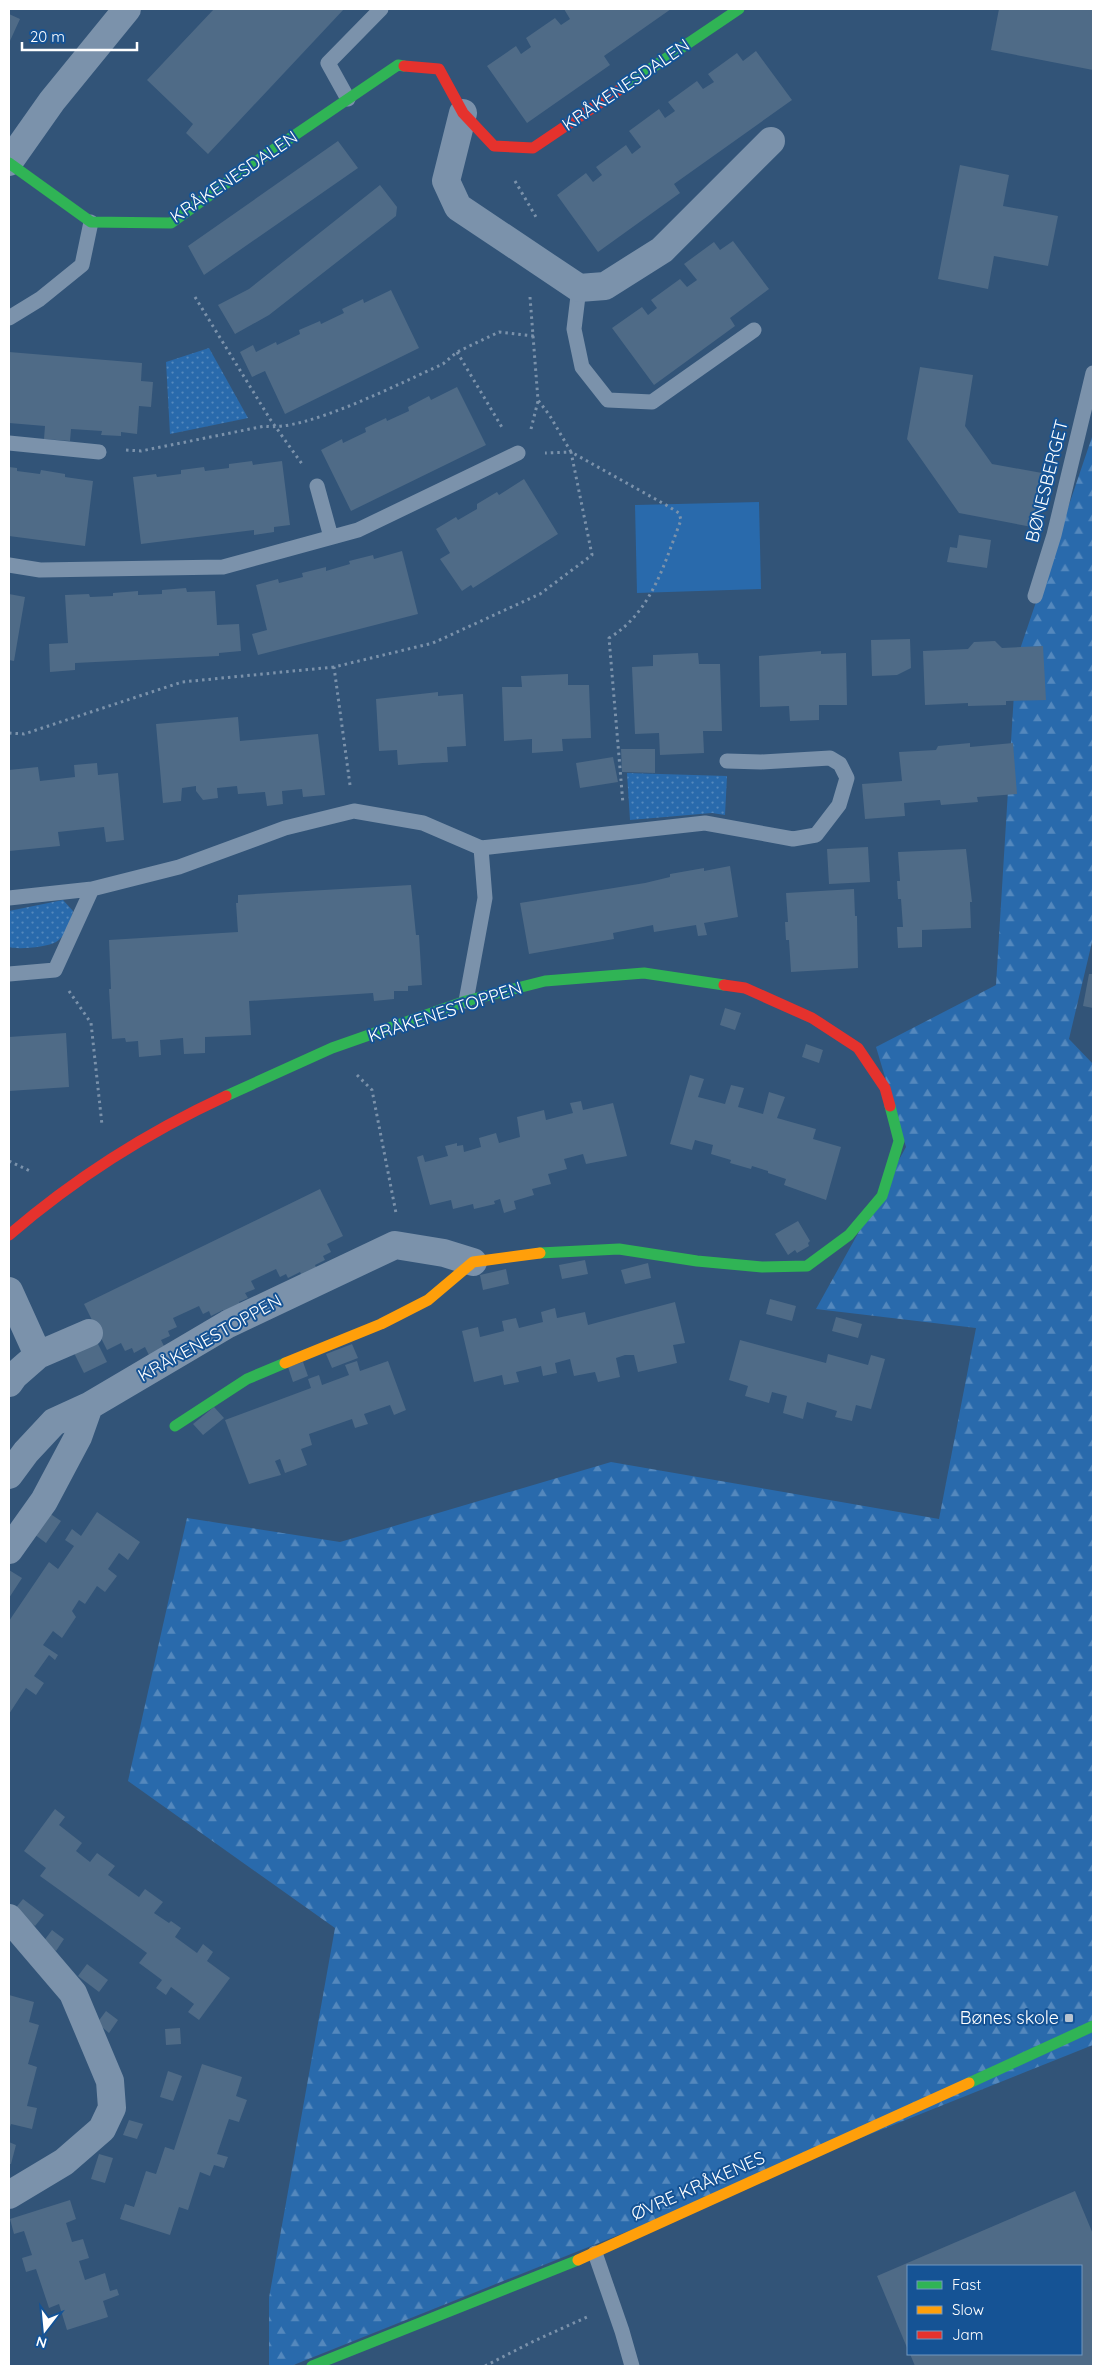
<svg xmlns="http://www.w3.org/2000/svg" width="1102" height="2375" viewBox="0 0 1102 2375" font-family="Quicksand,sans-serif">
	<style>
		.forest { fill: url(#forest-firs) }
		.park { fill: url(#park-dots) }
		.pitch { fill: #296aac }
		.building { fill: #4f6b87 }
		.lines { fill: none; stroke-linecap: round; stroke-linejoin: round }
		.path { stroke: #7b92ab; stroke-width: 3; stroke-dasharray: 2.5 4; stroke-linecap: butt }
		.lane { stroke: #7b92ab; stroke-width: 15 }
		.street { stroke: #7b92ab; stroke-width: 28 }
		.fast { stroke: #30b455; stroke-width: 11 }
		.slow { stroke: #ff9f0a; stroke-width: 11 }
		.jam { stroke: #e5322d; stroke-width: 11 }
		.poi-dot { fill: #b7c3d0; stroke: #155395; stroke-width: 2 }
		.labels { text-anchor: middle; stroke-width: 4; stroke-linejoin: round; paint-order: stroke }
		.street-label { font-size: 18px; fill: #fff; stroke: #155395 }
		.poi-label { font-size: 18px; fill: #fff; stroke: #155395; text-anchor: end }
	</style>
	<defs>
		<pattern id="forest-firs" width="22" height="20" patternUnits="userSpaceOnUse" patternTransform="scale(1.25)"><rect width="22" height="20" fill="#296aac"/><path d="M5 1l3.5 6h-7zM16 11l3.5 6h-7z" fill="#5488bd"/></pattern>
		<pattern id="park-dots" width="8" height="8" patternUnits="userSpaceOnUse" patternTransform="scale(1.25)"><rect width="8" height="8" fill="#296aac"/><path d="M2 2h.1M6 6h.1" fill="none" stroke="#5488bd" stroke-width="1.8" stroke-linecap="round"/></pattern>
	</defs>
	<rect width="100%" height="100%" fill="#325478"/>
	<path class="forest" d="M1093,434V938L1069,1039L1093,1064V2045L291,2366H269V2298L335,1928L128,1781L187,1518L340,1542L611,1462L939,1519L976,1328L816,1309L906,1147L876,1047L996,985L1016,661Z"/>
	<path class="park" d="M209,348L248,418L170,434L166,362Z
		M627,773L727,776L725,815L712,813L630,820Z
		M63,900L73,911C70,922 66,936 56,942C48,947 17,950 9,947V911Z"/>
	<path class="pitch" d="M759,502L761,589L637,593L635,505Z"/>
	<path class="building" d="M214,9H344L208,154L186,133L193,124L147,80Z
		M564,9H671L604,56L610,65L527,123L487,66L516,46L521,54L531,47L526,38L555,18L561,25L570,19Z
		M999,9H1093V70L991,50Z
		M9,14L20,19L9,43Z
		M756,51L792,100L674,184L680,193L598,252L557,195L586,173L593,182L602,175L596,167L626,145L632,154L641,147L629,131L659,109L665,118L675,111L668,102L697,81L703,89L714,82L708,74L737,53L743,61Z
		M338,141L358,168L204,275L188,246Z
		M960,165L1009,175L1003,206L1058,216L1048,266L994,256L988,289L938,279Z
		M380,185L397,207L396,216L269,315L235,334L218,305L249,289Z
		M733,241L769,289L730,318L735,326L654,385L612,328L642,307L648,315L657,308L651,300L680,279L687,287L697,280L684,264L714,242L720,250Z
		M391,290L419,348L285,414L265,371L252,377L240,352L253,345L256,352L276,342L277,345L300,334L299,330L320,321L321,324L344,313L342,309L363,299L364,303Z
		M9,352L142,363L141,381L153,382L151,407L139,406L137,434L121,432V436L101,435L102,431L71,429L70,441L44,439L45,426L9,423Z
		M920,367L973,375L965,426L992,464L1042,473L1032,527L959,513L907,439Z
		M457,387L486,445L351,511L321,450L342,439L343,443L366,432L365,428L386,418L387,421L409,411L408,407L429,396L431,400Z
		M252,461L253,465L282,461L290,525L274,527V532L254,535V530L141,544L133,477L156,474L157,477L181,474V470L204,467L205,471L229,468V464Z
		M9,467L17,468V471L40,474L41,470L65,474V477L93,481L85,546L9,536Z
		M524,479L558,534L473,588L471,585L462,591L440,559L450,553L436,529L456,517L458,520L477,509V504L497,492L499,495Z
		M959,535L991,540L987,568L947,562L950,547L957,548Z
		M402,551L418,614L258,655L252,634L267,630L256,585L278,579L279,583L303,577L302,573L326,567V571L350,564L349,561L373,555L374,559Z
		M186,588L187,592L215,591L217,625L239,624L241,651L219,653V656L75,663V670L50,672L49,644L68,643L65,595L89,594L90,597L113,596V593L138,591V595L162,594V590Z
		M9,594L25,597L14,661L9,660Z
		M910,639L911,668L897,675L872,676L871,640Z
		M995,641L1002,648L1043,646L1046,700L1006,701V705L968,706V703L925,705L923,651L968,649L974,642Z
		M821,651V654L846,653L847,705H819V720L790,721L789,706L760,707L759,656Z
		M698,653L699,664H720L722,731H703L704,753L660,755L659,733L635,734L632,667L653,666V655Z
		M568,674V685H589L591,738L562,739L563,751L532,753V739L504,741L502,687H522L521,676Z
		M438,692V696L463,694L466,746L447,747L448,762L423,763L398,765L397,750L379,751L376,699Z
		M238,717L240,741L318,734L325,795L303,797L302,789L282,791L283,804L267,806L265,792L238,794L237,786L217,788L218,798L203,800L196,791V786L182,788L181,801L163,803L156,724Z
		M970,743V747L1013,743L1017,794L977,797L978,802L941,805L940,800L904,803L905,816L865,819L862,784L902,781L899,752L936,750L938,746Z
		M621,749H655V773L622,772Z
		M613,757L618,782L580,788L576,763Z
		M97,763L98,775L118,773L124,840L106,842L104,827L58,832L60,846L9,851V770L38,767L40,781L75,777L74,765Z
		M868,847L870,882L829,884L827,849Z
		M966,849L972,902H970L971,928L922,930V947L898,948L897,927H903L901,899H898L897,881H900L898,852Z
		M730,866L738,917L704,923L707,935L698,936L696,925L654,932L653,925L613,933L614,939L529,954L520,903L645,883L670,877V874L704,868V871Z
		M411,885L416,935H419L422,985L408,986V991H394V999L374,1001L373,993L249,1001L251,1035L205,1037V1053L184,1054L183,1038L160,1040L161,1055L139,1057L138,1041L126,1042L125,1038L112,1039L109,989H111L109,940L238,932L236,903H238V895Z
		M854,889L855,916H857L858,968L791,972L789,940H786L785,922H788L786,893Z
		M1089,974H1093V1008L1083,1006Z
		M725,1008L741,1013L735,1030L720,1025Z
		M66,1033L69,1087L9,1091V1037Z
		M806,1044L823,1050L819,1063L802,1057Z
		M690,1075L704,1079L698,1097L725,1104L731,1085L744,1088L738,1107L763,1114L769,1092L785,1097L777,1118L816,1129L813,1139L841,1147L826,1200L784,1185L786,1179L768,1173V1171L752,1166L751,1169L730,1163L731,1160L711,1154L713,1145L695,1140L692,1150L670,1144Z
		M581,1101L583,1110L613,1103L627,1156L586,1164L583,1154L564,1159L567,1169L548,1174L551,1184L532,1189L534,1195L514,1201L516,1209L504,1213L500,1199L494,1201L495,1204L474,1209L473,1204L453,1209L451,1200L430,1205L417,1157L423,1155L425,1162L448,1156L445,1146L457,1143V1146L463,1145L464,1152L481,1147L479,1138L496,1133L499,1143L520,1137L517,1117L544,1110L546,1120L573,1113L570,1103Z
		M320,1189L343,1236L327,1244L331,1252L323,1256L325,1260L315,1265L320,1275L305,1282L300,1272L288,1278L286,1274L280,1277L276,1269L251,1281L255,1289L245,1293L248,1298L239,1302L244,1311L228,1319L223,1310L211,1316L209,1311L203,1314L199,1306L173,1318L177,1327L168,1331L170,1336L161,1340L166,1350L150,1357L145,1347L134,1353L132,1348L125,1351L121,1343L107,1350L84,1304Z
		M798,1221L810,1241L808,1243L809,1246L797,1253L795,1250L788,1255L775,1234Z
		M585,1260L588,1274L562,1279L559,1265Z
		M648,1263L651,1278L625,1284L621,1270Z
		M506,1269L509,1284L483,1290L480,1275Z
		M770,1299L796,1306L792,1321L766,1314Z
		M675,1302L685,1343L673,1345L677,1363L638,1372L634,1355H625L616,1358L620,1377L598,1382L595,1372L574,1376L570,1359L555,1363L557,1373L543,1376L541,1366L516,1372L519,1382L504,1385L502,1375L474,1382L462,1331L478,1327L480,1337L504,1331L502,1321L516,1318L519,1328L543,1322L541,1312L555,1308L557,1318L585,1312L588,1325Z
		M836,1317L862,1324L858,1338L832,1331Z
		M740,1340L826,1363L828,1354L868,1365L871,1355L885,1359L871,1409L856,1405L852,1421L835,1417L837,1411L807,1402L803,1419L783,1413L787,1396L772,1392L769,1403L745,1396L748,1386L729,1380Z
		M97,1342L107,1362L84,1373L74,1353Z
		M352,1344L358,1358L332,1368L326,1354Z
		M357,1361L360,1371L388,1361L406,1410L394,1415L390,1405L364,1414L368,1424L355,1428L352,1419L309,1434L312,1445L301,1449L307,1465L285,1473L280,1459L275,1461L281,1475L249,1484L225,1420L311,1388L308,1379L319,1375L322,1385L349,1375L345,1365Z
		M303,1362L308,1376L293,1382L288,1367Z
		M214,1407L224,1418L203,1435L193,1424Z
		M97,1512L140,1542L128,1560L119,1553L108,1569L117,1576L105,1592L97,1586L85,1604L79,1600L72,1611L76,1617L62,1638L53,1631L43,1645L58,1655L55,1660L49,1655L34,1676L44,1683L36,1695L26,1688L9,1714V1621L49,1562L58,1569L74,1546L65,1540L72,1529L81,1536Z
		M49,1513L61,1521L46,1543L34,1534Z
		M9,1570L22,1578L9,1598Z
		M55,1809L65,1817L59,1825L82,1843L76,1851L90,1862L97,1853L115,1866L108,1875L139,1897L145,1889L163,1902L154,1913L169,1923L171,1921L181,1928L175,1937L197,1953L203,1944L213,1952L207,1961L230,1978L199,2020L188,2012L194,2004L171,1987L166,1995L156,1988L162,1980L139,1963L147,1953L40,1876L46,1868L24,1851Z
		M23,1899L44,1915L35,1926L14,1910Z
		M52,1930L64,1939L56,1951L43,1942Z
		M87,1964L108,1980L99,1992L78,1976Z
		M9,1995L34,2002L29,2022L39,2025L28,2064L37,2067L27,2106L37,2108L32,2129L11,2124L9,2130Z
		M106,2011L118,2020L109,2033L97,2023Z
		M180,2028L181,2044L166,2045L165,2029Z
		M202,2064L242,2077L236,2096L247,2100L239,2122L229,2119L217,2154L228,2157L224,2168L214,2165L210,2176L200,2172L188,2210L179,2207L170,2235L120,2219L125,2204L134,2207L146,2171L156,2174L165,2147L174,2150Z
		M168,2071L182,2076L173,2101L160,2097Z
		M129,2120L143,2124L137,2139L123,2135Z
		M9,2142L16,2145L11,2164H9Z
		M99,2154L113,2158L105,2183L91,2179Z
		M1075,2191L1093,2234V2366H915L910,2354H1081V2266H908V2350L877,2276Z
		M70,2200L76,2219L66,2223L72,2242L83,2239L89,2258L79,2261L85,2280L105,2273L110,2291L117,2289L119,2295L103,2301L108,2317L67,2330L59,2304L49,2308L36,2269L26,2272L22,2258L32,2255L24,2231L14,2234L10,2219Z"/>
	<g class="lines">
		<path class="path" d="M515,181L536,217
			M195,297L270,419L302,464
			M530,297L538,400L550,416L571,452L666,505L679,513L681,520C664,564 652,612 609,638L623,804
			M457,352L503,429
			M531,429L538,401
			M126,450L141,451L265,426C304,433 404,381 443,364L457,352L499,332L534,336
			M9,733L24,734L182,682L334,667
			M350,785L334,667L433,643L540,594L592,555L571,452L545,453
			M69,991L91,1023L102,1125
			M357,1075L372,1090L396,1213
			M9,1161L32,1172
			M485,2366L532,2342L587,2317"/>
		<path class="lane" d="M348,99L328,63L381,9
			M579,288L574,329L582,367L608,400L652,402L754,330
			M9,318L40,299L82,265L91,222
			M9,443L99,452
			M317,486L331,537
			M9,565L40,570L223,567L358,530L518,453
			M1035,596L1054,535L1093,373
			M481,848L705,823L793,839L816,835L839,805L847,778L840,764L830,758L761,762L727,761
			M9,898L92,889L179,867L285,828L354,811L423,823L481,848L485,898L466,1001
			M9,974L55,970L92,889
			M595,2253L622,2331L632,2366"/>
		<path class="street" d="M463,113L446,181L458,207L579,288L605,286L662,250L771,141
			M9,162L52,101L127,9
			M9,1291L38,1355L14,1376L9,1383
			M38,1355L89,1333
			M89,1406L228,1324L395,1245L444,1253L473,1262
			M9,1475L26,1452L54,1422L89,1406L78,1437L44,1501L9,1550
			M9,1918L73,1993L110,2081L112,2108L102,2129L64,2162L9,2195"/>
		<path class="fast" d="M619,90L739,9
			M9,163L91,222L171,223L264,156L398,65L404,66
			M226,1096L332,1048L466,1001L545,981L644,973L724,985
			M540,1253L619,1249L697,1261L762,1267L807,1266L849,1235L882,1196L899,1141L890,1106
			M175,1426L247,1379L285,1363
			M969,2083L1093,2026
			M312,2366L578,2260"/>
		<path class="slow" d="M285,1363L381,1324L428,1300L473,1262L540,1253
			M578,2260L969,2083"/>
		<path class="jam" d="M404,66L439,69L463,113L494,146L533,148L619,90
			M724,985L745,988L812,1018L858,1048L885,1088L890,1106
			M9,1235C74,1179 148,1132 226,1096"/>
	</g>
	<rect class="poi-dot" x="1064" y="2013" width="10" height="10" rx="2.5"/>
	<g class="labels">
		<g class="street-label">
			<text transform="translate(626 85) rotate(-34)" y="6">KRÅKENESDALEN</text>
			<text transform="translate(234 177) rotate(-34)" y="6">KRÅKENESDALEN</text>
			<text transform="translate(1047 481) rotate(-76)" y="6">BØNESBERGET</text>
			<text transform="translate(445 1012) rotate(-18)" y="6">KRÅKENESTOPPEN</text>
			<text transform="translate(210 1338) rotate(-29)" y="6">KRÅKENESTOPPEN</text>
			<text transform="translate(698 2186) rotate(-24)" y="6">ØVRE KRÅKENES</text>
		</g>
		<g class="poi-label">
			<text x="1059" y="2024">Bønes skole</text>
		</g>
	</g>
	<rect width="1102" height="2375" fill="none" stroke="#ffffff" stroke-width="20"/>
	<rect x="907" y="2265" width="175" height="90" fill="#155395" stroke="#7398bf"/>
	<rect x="917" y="2281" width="25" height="8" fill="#30b455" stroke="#7398bf"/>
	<text x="952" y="2290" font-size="15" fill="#ffffff">Fast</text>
	<rect x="917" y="2306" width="25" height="8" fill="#ff9f0a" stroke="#7398bf"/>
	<text x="952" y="2315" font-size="15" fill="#ffffff">Slow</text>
	<rect x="917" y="2331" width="25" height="8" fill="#e5322d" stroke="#7398bf"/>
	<text x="952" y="2340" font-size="15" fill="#ffffff">Jam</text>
	<g transform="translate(45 2330) rotate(196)" stroke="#155395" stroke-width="4" paint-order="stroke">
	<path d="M0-4L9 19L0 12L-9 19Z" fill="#ffffff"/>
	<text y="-8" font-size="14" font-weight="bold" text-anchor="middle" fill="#ffffff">N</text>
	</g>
	<path d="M22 42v8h115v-8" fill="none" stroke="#ffffff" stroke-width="2.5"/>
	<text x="30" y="42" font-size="15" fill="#ffffff" stroke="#155395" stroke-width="4" paint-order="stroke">20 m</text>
</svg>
